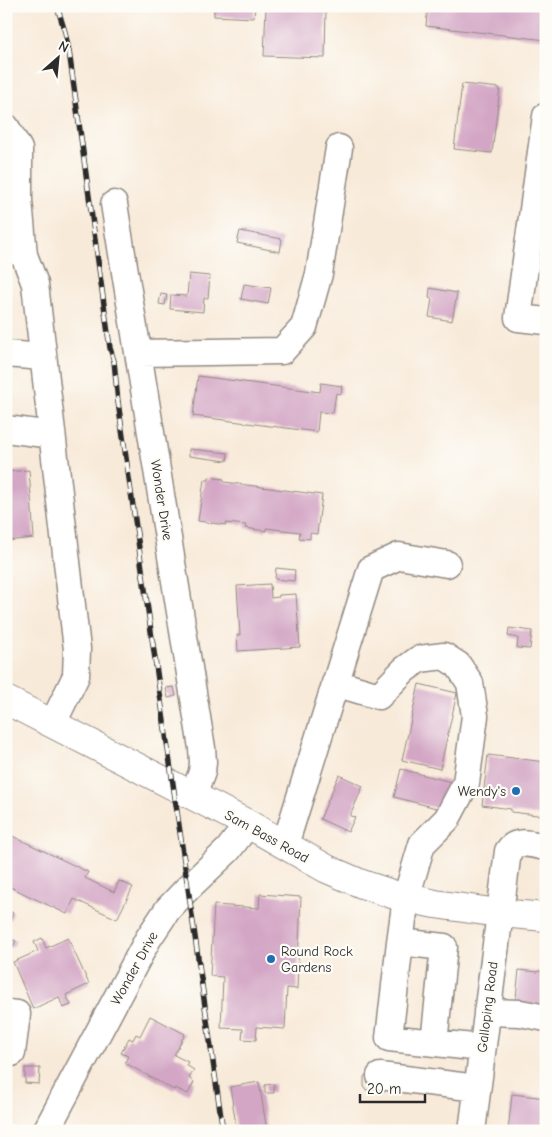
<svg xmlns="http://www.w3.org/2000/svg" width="552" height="1137" viewBox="0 0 552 1137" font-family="'Comic Neue',sans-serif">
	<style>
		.building { fill: #d3a6c5 }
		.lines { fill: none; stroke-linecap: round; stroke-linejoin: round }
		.minor-casing { stroke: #928a82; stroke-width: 29 }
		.major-casing { stroke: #928a82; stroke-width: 30 }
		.minor { stroke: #fff; stroke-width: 26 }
		.major { stroke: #fff; stroke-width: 28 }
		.rail-casing { stroke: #2b2b2b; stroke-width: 5.5 }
		.rail { stroke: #fdfcf7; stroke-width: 4; stroke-dasharray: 11; stroke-linecap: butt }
		.poi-dot { fill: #1f6fb2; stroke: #fdfcf7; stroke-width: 2 }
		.labels { text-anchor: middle; stroke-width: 4.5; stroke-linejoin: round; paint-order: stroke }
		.street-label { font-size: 14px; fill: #2b2b2b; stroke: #fdfcf7 }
		.poi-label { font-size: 14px; fill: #2b2b2b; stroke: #fdfcf7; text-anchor: end }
	</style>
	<rect width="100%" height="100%" fill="#fdfcf7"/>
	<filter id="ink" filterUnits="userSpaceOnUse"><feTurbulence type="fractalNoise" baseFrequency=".02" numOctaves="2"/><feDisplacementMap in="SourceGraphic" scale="10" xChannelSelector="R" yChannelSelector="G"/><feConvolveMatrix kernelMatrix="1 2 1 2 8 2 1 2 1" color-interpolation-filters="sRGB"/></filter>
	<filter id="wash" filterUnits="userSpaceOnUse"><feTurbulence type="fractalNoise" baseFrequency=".0096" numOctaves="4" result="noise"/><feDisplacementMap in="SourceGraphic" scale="20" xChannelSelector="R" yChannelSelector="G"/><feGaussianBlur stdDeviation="1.12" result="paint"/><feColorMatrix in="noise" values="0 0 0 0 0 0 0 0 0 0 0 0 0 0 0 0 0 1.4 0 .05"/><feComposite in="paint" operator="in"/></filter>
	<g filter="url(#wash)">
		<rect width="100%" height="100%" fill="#f8ead9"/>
		<g id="blocks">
			<path class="building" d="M214,6H255L254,18L214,16Z
				M266,6H326L325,58L264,56Z
				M428,6H546V40L426,26Z
				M462,84L500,88L492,153L454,149Z
				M240,231L282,239L280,252L237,243Z
				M189,274L210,276L208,298H204L203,312L170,309L171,295L187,296Z
				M244,284L271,288L268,304L241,299Z
				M430,288L457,293L452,321L429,317L432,299L429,298Z
				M161,294L167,295L165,305L159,304Z
				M198,376L320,392L321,383L342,386L341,394L336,393L333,413L319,412L317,432L193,416Z
				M189,449L228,453L227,461L189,456Z
				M29,470L34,538L6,541V472Z
				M209,477L224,479V482L322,495L317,534L310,533V539L299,538L300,532L266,528V531L245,528L246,525L226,523V525L198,521L204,480H209Z
				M276,568L295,570L294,581L275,579Z
				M270,584L271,598L279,597V595L296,594L300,647L238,651L237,635H240L237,586Z
				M509,628L532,631L530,649L517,648L518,638L508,636Z
				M419,684L457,693L440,769L402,760Z
				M174,687L176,696L168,698L166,688Z
				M488,755L546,762V816L511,812V809L482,805Z
				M401,769L451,782L444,810L394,797Z
				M339,775L363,786L350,816L355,817L348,832L320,819Z
				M6,833L88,872L85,878L114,892L119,881L133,887L117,919L74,899L67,914L6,885Z
				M260,894L301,897L297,989L287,988L285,1029L257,1027L256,1040L242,1039L243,1029L221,1028L223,977L210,976L214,905L259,908Z
				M6,909L13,913L6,929Z
				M6,937L16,941L12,948L6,945Z
				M42,938L46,948L68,938L89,984L66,995L71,1005L63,1008L59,997L33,1009L13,962L38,951L34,942Z
				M519,970L538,972V971L543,972V973L546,974V1011L515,1007Z
				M150,1016L185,1034L174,1055L188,1062L186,1065L194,1070L189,1078L194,1082L188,1094L175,1088L174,1090L125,1063L128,1056L121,1053L129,1038L133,1040L136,1034L140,1036Z
				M25,1068H40L39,1084L25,1083Z
				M367,1073L373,1074L376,1086L372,1090H366L364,1086V1077Z
				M259,1082L267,1131H237L230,1087Z
				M274,1084V1093H265V1085Z
				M512,1094L546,1098V1131H508Z"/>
		</g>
	</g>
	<g filter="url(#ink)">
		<use href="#blocks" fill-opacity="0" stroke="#928a82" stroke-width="1"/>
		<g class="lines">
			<defs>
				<path id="minor" d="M546,116L518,318L546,321
					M6,127L19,149V200L24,255
					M114,204L202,748L203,762L202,772L193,796
					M6,247L24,255L35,284L77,649L76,676L53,723
					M138,353L282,351L304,327L319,274L339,148
					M6,354L43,357
					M6,429L52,435
					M335,683L379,696L404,670L419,659L444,656L458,665L470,683L475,716L466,783L447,819L422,844L406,898L400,942L444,947L434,1043
					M285,845L371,569L399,556L447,564
					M400,942L389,1038L482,1048
					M487,1012L520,1013L546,1018
					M6,1013L17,1014L12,1053
					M380,1076L477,1088
					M46,1131L148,939L168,909L188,888L228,850L248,824
					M472,1131L508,851C516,838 533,845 546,847"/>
				<path id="major" d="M6,700L248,824L327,869L362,884L398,896L435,904L499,913L546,917"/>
			</defs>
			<use href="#minor" class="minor-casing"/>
			<use href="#major" class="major-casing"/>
			<use href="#minor" class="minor"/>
			<use href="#major" class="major"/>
			<defs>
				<path id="rail" d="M57,6L65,32L69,51L110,348L114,361L118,402L223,1131"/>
			</defs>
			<use href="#rail" class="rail-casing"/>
			<use href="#rail" class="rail"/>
		</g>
	</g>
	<g class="poi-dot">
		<circle cx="516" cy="791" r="5"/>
		<circle cx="271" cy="959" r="5"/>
	</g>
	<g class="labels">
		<g class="street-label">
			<text transform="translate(162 500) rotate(81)" y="5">Wonder Drive</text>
			<text transform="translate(267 836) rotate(29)" y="5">Sam Bass Road</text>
			<text transform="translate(134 968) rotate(-61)" y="5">Wonder Drive</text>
			<text transform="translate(487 1007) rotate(-83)" y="5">Galloping Road</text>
		</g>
		<g class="poi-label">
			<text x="506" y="796">Wendy's</text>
			<text x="281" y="956" text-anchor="start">Round Rock<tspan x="281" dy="16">Gardens</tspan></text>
		</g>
	</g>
	<rect width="552" height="1137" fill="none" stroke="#fdfcf7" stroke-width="25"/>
	<g transform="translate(58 58) rotate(27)" stroke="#fdfcf7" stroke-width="4" paint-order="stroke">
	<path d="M0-4L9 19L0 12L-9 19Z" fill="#2b2b2b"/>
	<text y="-8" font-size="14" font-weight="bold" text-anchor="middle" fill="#2b2b2b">N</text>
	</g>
	<path d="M360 1094v8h65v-8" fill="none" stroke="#2b2b2b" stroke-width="2.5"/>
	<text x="367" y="1094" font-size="15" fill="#2b2b2b" stroke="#fdfcf7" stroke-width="4" paint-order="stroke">20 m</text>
</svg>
